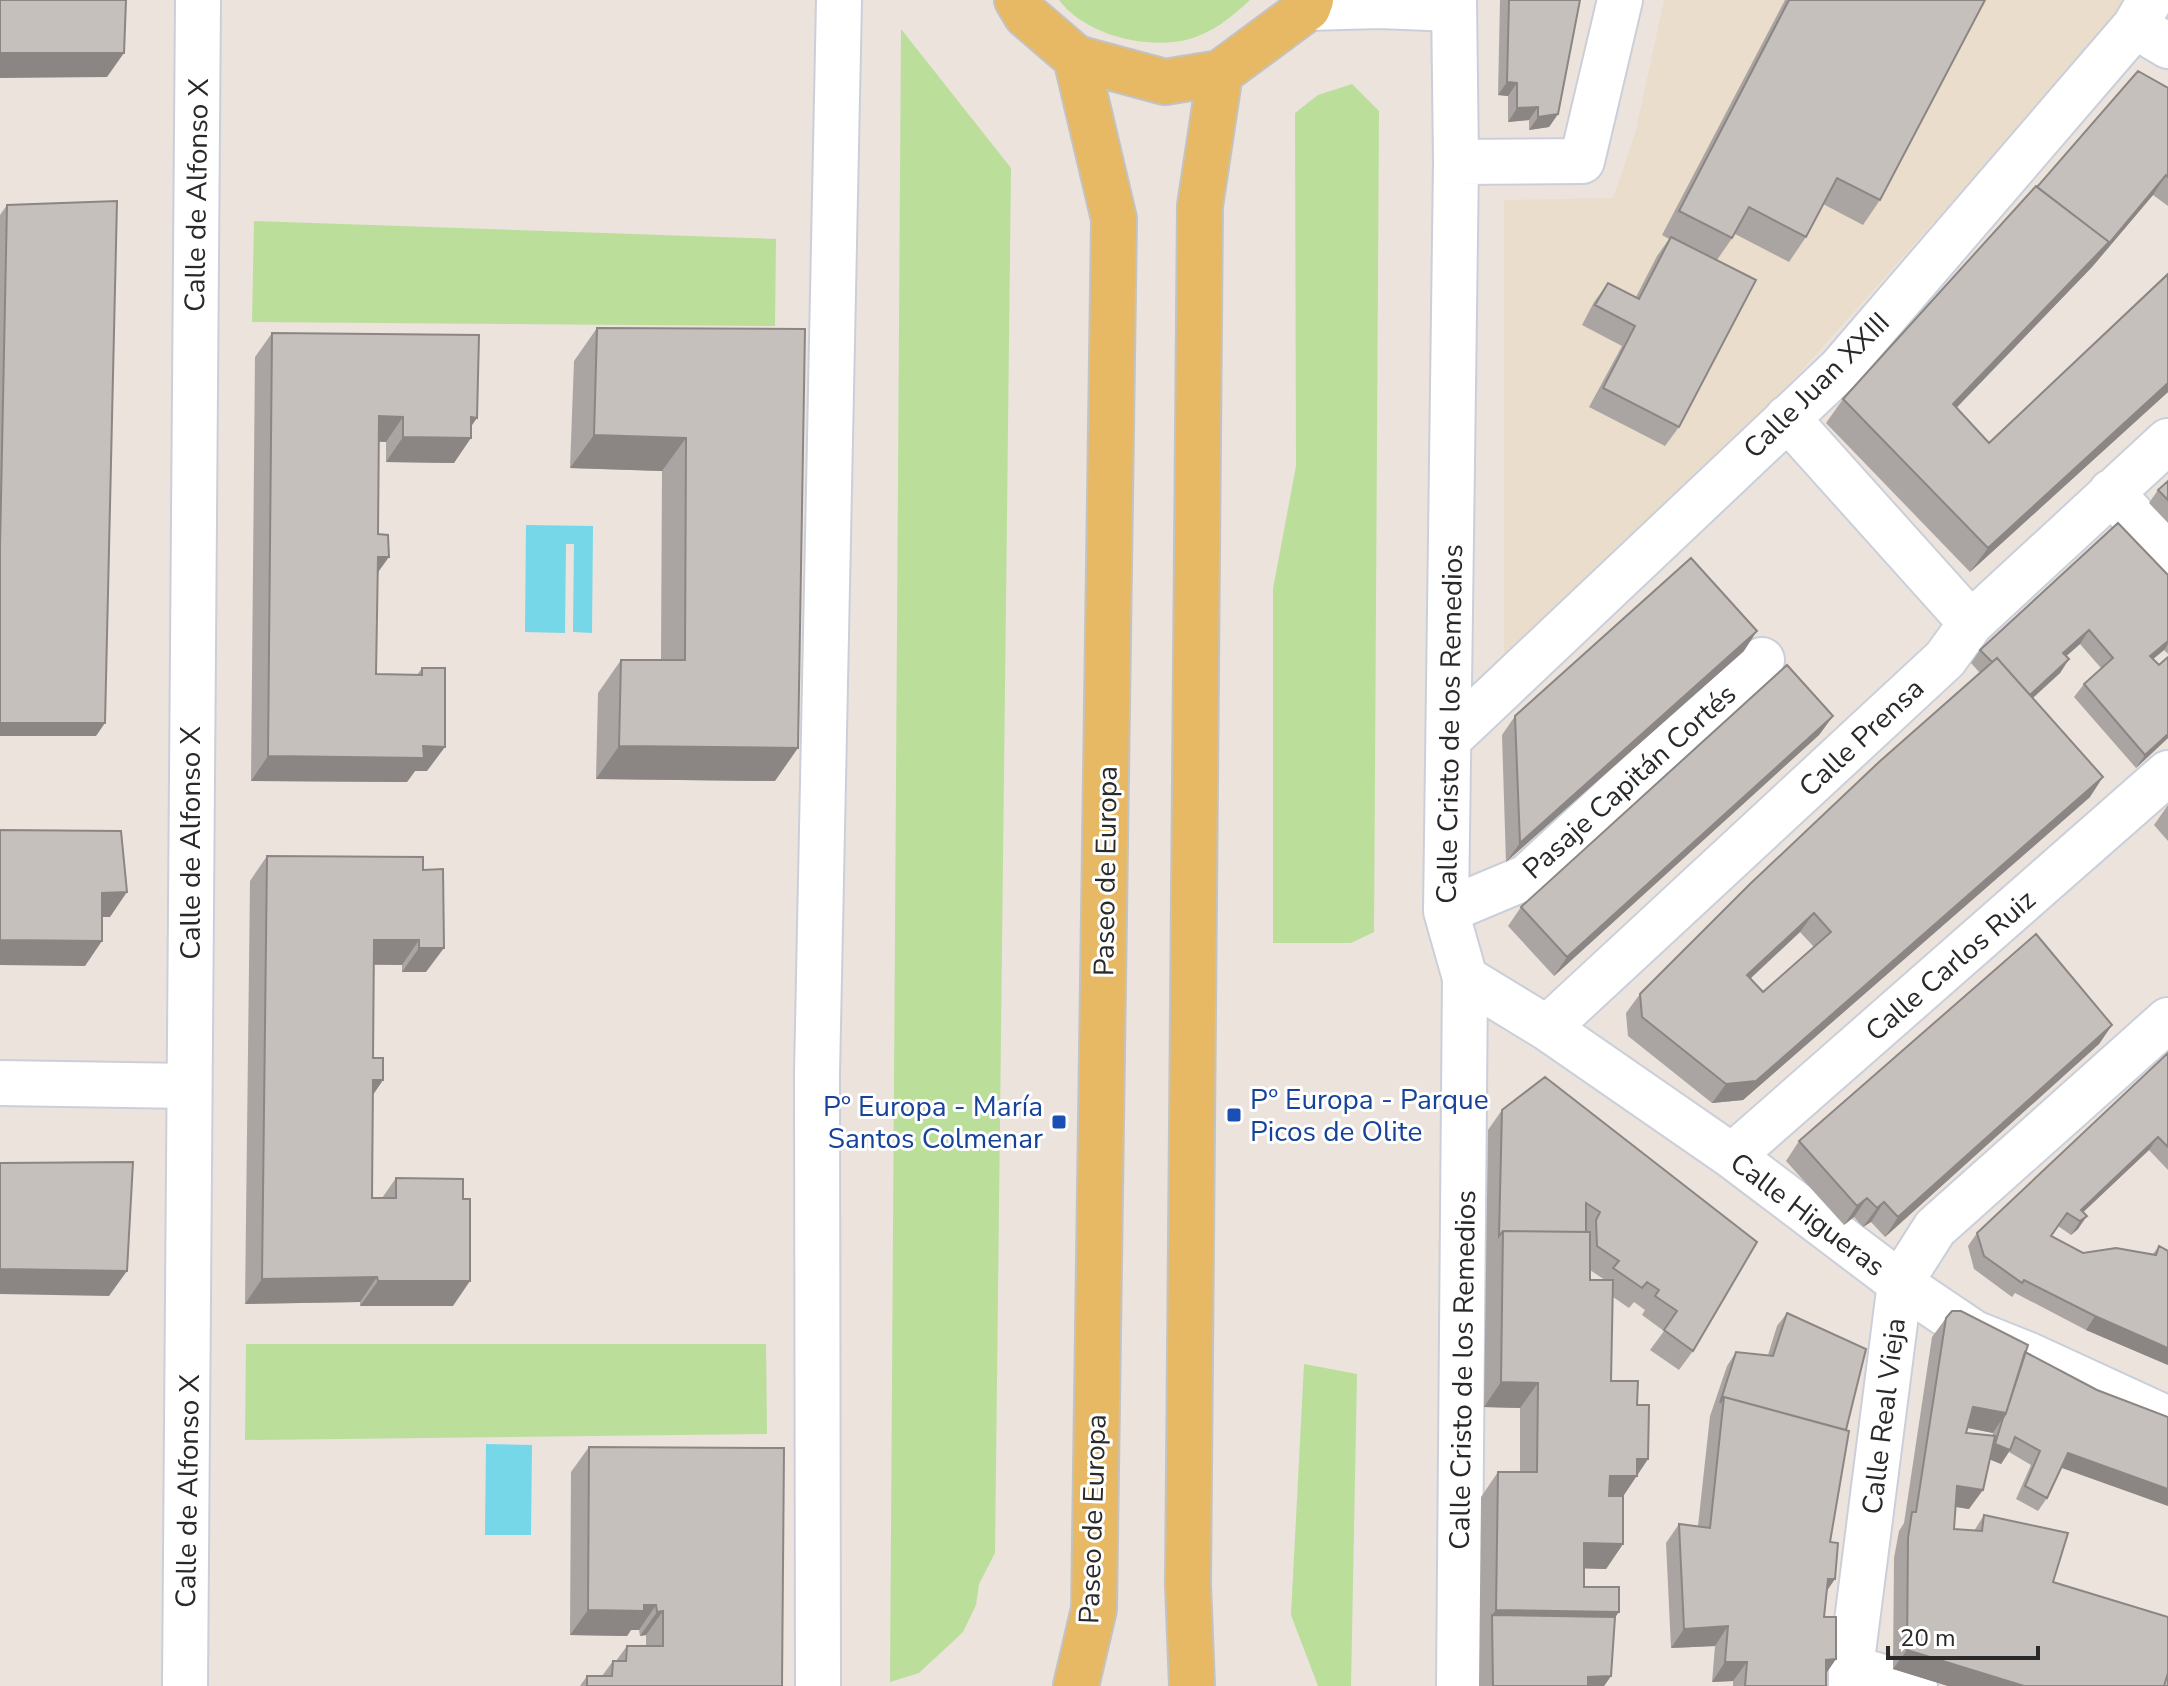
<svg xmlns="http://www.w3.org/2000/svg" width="2168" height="1686" viewBox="0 0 2168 1686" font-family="'Nunito Sans',sans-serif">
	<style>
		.education { fill: #ebddcc }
		.green { fill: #bbde9b }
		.water { fill: #75d7e7 }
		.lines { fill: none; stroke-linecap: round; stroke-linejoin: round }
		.minor-casing { stroke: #cacfda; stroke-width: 48 }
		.major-casing { stroke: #c3c3c3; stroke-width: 48 }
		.minor { stroke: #fff; stroke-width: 44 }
		.major { stroke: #e8b964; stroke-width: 44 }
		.wall { fill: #aaa5a2; fill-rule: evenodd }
		.shaded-wall { fill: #8b8684 }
		.building { fill: #c6c0bc; stroke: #8b8684; stroke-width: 2; fill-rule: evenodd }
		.transit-dot { fill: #1a4fb4; stroke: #fff; stroke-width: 3 }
		.labels { text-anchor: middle; stroke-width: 6; stroke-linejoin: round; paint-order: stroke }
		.street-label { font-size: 28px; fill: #292929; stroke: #fff }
		.transit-label { font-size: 28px; fill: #164399; stroke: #fff; text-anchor: start }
	</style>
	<rect width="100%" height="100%" fill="#ebe3dc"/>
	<path class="education" d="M1664,0H2125L2114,20L1779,396L1504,654V200L1613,198L1635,134Z"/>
	<path class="green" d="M1059,0H1250C1232,17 1211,34 1186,40C1145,49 1085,35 1059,0Z
		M901,29L1011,168L995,1553L979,1584L976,1605L963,1632L919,1673L890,1682Z
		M1352,84L1379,111L1374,932L1351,943H1273V589L1296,466L1295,113L1318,95Z
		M254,221L776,239L775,326L252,322Z
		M246,1344H766L767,1434L245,1440Z
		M1304,1364L1357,1374L1351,1686H1318L1291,1615Z"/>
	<path class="water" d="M526,525L593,526L592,633L573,632L574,544H566L565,633L525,632Z
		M486,1444L532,1445L531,1535H485Z"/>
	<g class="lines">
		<defs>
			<path id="minor" d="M1454,0L1456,162L1446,911L1465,978L1459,1686
				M1308,8L1379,6L1454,9
				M2135,26L2168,46
				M1456,162L1582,161L1620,0
				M1787,418L1971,623
				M2111,492L2168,554
				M1449,739L1840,369L2135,26L2150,0
				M1446,911L1527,877L1762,660
				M1465,978L1547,1028L1732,1156L1900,1283L1974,1333L2029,1355L2168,1419
				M1547,1028L1945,659L1971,623L2168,441
				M0,1083L189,1086
				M1732,1156L2168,773
				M1851,1668L1915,1686
				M185,1686L198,0
				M818,1686L817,1074L839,0
				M1851,1686V1668L1900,1283L1935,1228L2168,1020"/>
			<path id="major" d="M1017,0L1026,15L1076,58L1165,82L1220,73L1308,8L1311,0
				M1076,58L1114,219L1094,1609L1076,1686
				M1192,1686L1188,1585L1200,206L1220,73"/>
		</defs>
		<use href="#minor" class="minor-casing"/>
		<use href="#major" class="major-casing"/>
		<use href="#minor" class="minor"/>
		<use href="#major" class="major"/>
	</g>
	<path class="wall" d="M1500,0H1580L1558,114L1549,127L1529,130V120L1508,122V96L1498,95Z
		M1785,0H1985L1880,200L1863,225L1823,204L1806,237L1789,262L1735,234L1717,260L1679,427L1665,446L1589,407L1622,346L1582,325L1594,302L1608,283L1636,297L1657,256L1669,239L1662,235Z
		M2168,88V206L2153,195L2092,267L1956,408L1989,443L2168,274V392L1970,572L1826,423L1843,399Z
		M7,205L96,736H0V215Z
		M597,328L805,329L775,781L596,779L598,693L621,660H661L662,471L570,468L574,361Z
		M272,333L471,427L454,463L386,462V442L379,441L376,674L417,675L422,668L427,771H415L407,782L251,781L255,357Z
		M2168,481V523L2149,503L2158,490Z
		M2168,575V654L2164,650L2153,659L2159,665L2168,657V738L2136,768L2074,697L2084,684L2101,668L2080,644L2066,656L2069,659L2060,673L2033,698L2090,797L1743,1100L1712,1103L1628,1036L1626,1013L1640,994L1980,673L1971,663L1980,650ZM1800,932L1814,947L1763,992L1750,978Z
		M1744,651L1506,862L1502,735L1515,716Z
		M1833,716L1819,735L1554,976L1508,926L1521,907Z
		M2168,805V841L2154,825Z
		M267,856L423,857L426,972H402V965H373V1058L383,1080L372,1096V1198H382L396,1178L453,1306H360V1302L245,1304L250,881Z
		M2112,1025L2099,1044L1885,1237L1871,1222L1863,1227L1854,1217L1844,1225L1786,1161L1799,1141Z
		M2168,1053V1170L2149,1150L2083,1212L2078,1229L2071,1235L2058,1226L2051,1236L2083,1253L2153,1254L2159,1246L2168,1251V1365L2086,1330L2015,1293L2012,1297L1974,1269L1968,1246L1977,1233Z
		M1502,1110L1757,1242L1693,1351L1679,1370L1650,1350L1664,1331L1642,1315L1645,1310L1634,1302L1629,1308L1613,1297L1611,1381L1637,1405L1648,1459L1623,1496V1544L1606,1569L1584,1568V1587L1619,1612L1615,1617L1611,1676L1604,1686H1479L1481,1497L1498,1472H1520V1408L1484,1407L1488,1130ZM1590,1270L1605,1280H1590Z
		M1787,1313L1846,1430L1830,1542L1824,1617L1836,1659L1826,1673V1686H1733V1681L1712,1682L1715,1646L1671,1648L1666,1543L1679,1524L1698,1526L1710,1416L1727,1366L1736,1352L1768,1355L1777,1326Z
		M1946,1318L2025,1352L2061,1468L2047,1498L2038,1511L2016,1499L2031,1465L2009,1452L2001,1464L1990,1459L1969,1509L1956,1507L1954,1529L1974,1531L1984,1515L2053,1582L2168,1686H1948L1893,1669L1894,1558L1899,1531L1904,1523L1932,1337ZM1967,1428L1993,1433L1994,1431L1992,1436L1966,1433Z
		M589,1447L782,1686H580L587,1676H602L613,1661H616L627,1646H646V1635L640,1636L639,1630H631L627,1636L570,1635L571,1472Z"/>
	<path class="shaded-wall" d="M0,53H124L107,77L0,78Z
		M1507,82L1517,83L1508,96L1498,95Z
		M1538,107L1529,120L1508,122L1517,108Z
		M1558,114L1549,127L1529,130L1538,117Z
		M2166,175L2153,195L2092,267L1936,429L1953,404Z
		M2168,383V392L1970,572L1988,548Z
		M379,416L403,417L386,442L362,441Z
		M471,417L477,418L463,438H471L454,463L386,462L403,437Z
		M594,435L686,438L662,471L570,468Z
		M378,557H389L371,582Z
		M2089,630L2080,644L2054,667L2063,653Z
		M1757,631L1744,651L1506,862L1520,843Z
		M2168,641V644L2164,650L2141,669L2150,656Z
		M2069,659L2060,673L2017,712L2026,699Z
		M1833,716L1819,735L1554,976L1567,957Z
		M0,723H105L96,736H0Z
		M2168,734V738L2136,768L2145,755Z
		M423,746L445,747L427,771H415L407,782L251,781L268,756Z
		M619,746L798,748L775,781L596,779Z
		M2103,777L2090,797L1743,1100L1712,1103L1726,1084Z
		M127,892L110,917H85L102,893Z
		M1814,913L1800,932L1734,994L1747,975Z
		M0,940L102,941L85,966L0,965Z
		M374,940H419L402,965L356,964Z
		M419,948H444L426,972H402Z
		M2112,1025L2099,1044L1885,1237L1898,1217Z
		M373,1080H383L366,1105Z
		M2158,1137L2149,1150L2076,1219L2081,1210Z
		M1867,1198L1854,1217L1844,1225L1857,1206Z
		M1884,1202L1871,1222L1863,1227L1877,1208Z
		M2087,1216L2078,1229L2071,1235L2080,1221Z
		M0,1269L127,1271L109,1296L0,1294Z
		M377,1277L360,1302L245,1304L262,1279Z
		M378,1281H470L453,1306H360Z
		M2095,1316L2168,1348V1365L2086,1330Z
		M1501,1382L1538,1383L1520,1408L1484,1407Z
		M1973,1407L2006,1413L1993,1433L1959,1426Z
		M1995,1444L2010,1450L2001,1464L1986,1458Z
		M2068,1453L2168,1489V1506L2059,1467Z
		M1637,1459H1648L1620,1501L1592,1500L1610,1476Z
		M1957,1486L1983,1490L1969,1509L1944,1505Z
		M1584,1543L1623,1544L1606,1569L1567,1568Z
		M1828,1579H1835L1822,1598Z
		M644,1605H656L639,1630H631L627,1636L570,1635L588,1610Z
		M1496,1610L1619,1612L1601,1636L1492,1615Z
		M663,1611L646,1635L640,1636L657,1612Z
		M1728,1626L1715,1646L1671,1648L1684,1629Z
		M1907,1650L2024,1686H1948L1893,1669Z
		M1836,1659L1823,1678L1826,1660Z
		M1725,1662H1747L1733,1681L1712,1682Z
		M1611,1676L1604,1686H1582L1588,1677Z"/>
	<path class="building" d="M0,0H126L124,53H0Z
		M1509,0H1580L1558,114L1538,117V107L1517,108V83L1507,82Z
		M1789,0H1985L1880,200L1837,178L1806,237L1749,207L1732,238L1679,211Z
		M2138,71L2168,88V177L2166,175L2106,247L2109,242L2037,187Z
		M2036,186L2109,242L1953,404L1989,443L2168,274V383L1988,548L1843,399Z
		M117,201L105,723H0V547L7,205Z
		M1671,237L1756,280L1679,427L1603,388L1635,326L1595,305L1608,283L1639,299Z
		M597,328L805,329L798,748L619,746L621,660H685L686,438L594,435Z
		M272,333L479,335L477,418L471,417V438L403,437V417L379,416L378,534L388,535L389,557H378L376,674L422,675V668H445V747L423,746L424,758L268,756Z
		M2168,481V500L2158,490Z
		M2118,523L2168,575V641L2150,656L2159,665L2168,657V734L2145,755L2084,684L2113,658L2089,630L2063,653L2069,659L2030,695L1997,658L1992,662L1980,650Z
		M1691,558L1757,631L1520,843L1515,716Z
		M1997,658L2103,777L1756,1081L1726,1084L1642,1017L1640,994L1750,884L1879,762ZM1814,913L1831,932L1763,992L1747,975Z
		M1787,665L1833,716L1567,957L1521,907Z
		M0,830L121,831L127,892L102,893V941L0,940Z
		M267,856L423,857V870L443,869L444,948H419V940H374L373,1058H383V1080H373L372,1198H396V1178L463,1179V1199H470V1281H378L377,1277L262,1279Z
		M2036,934L2112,1025L1898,1217L1884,1202L1877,1208L1867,1198L1857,1206L1799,1141Z
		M2168,1053V1147L2158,1137L2081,1210L2087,1216L2080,1221L2067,1213L2051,1236L2083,1253L2116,1248L2156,1255L2159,1246L2168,1251V1348L2095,1316L2024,1280L2022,1283L1984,1256L1977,1233Z
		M1545,1077L1757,1242L1693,1351L1664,1330L1677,1311L1655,1296L1659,1290L1647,1282L1642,1288L1613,1268L1619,1261L1597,1246L1596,1220L1600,1212L1586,1203V1232L1503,1231L1499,1236L1502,1110Z
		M133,1162L127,1271L0,1269V1163Z
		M1503,1231L1590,1232V1280H1613L1611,1381H1638L1637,1405H1649L1648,1459H1637V1476H1610L1609,1496H1623V1544L1584,1543V1587H1619V1612L1496,1610L1498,1472H1537L1538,1383L1501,1382Z
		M1952,1311H1961L2028,1345L2006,1413L1973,1407L1966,1433L1995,1436L1983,1490L1957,1486L1954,1529L1982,1531L1984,1515L2068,1533L2053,1582L2168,1617V1673L2164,1686H2024L1907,1650L1908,1538L1912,1512H1916L1946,1318Z
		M1787,1313L1866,1349L1846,1430L1724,1397L1720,1403L1736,1352L1773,1356Z
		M2025,1352L2097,1390L2168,1417V1489L2068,1453L2047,1498L2025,1486L2040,1451L2015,1437L2010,1450L1995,1444L2003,1418L2006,1413Z
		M1724,1397L1849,1431L1830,1542L1838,1543L1835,1579H1828L1824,1617H1836V1659L1826,1660V1686H1745L1747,1662H1725L1728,1626L1684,1629L1679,1524L1710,1528Z
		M589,1447L784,1448L782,1686H587V1676H612L613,1661H626L627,1646H663V1611L657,1612L656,1605H644V1611L588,1610Z
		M1492,1615L1615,1617L1611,1676L1588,1677V1686H1493Z
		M2168,1673V1686H2164Z"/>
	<g class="transit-dot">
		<rect x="1226" y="1107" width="16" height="16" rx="4"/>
		<rect x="1051" y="1114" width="16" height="16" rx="4"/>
	</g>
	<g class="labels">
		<g class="street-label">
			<text transform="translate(196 195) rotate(-89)" y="10">Calle de Alfonso X</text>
			<text transform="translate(1816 385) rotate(-45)" y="10">Calle Juan XXIII</text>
			<text transform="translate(1449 724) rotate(-89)" y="10">Calle Cristo de los Remedios</text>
			<text transform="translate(1861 737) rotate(-43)" y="10">Calle Prensa</text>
			<text transform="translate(1629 781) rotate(-42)" y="10">Pasaje Capitán Cortés</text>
			<text transform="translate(190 843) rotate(-90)" y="10">Calle de Alfonso X</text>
			<text transform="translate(1105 871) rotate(-89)" y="10">Paseo de Europa</text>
			<text transform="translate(1950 965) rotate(-41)" y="10">Calle Carlos Ruiz</text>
			<text transform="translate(1808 1214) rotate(37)" y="10">Calle Higueras</text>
			<text transform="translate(1462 1370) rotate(-89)" y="10">Calle Cristo de los Remedios</text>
			<text transform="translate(1883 1416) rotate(-83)" y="10">Calle Real Vieja</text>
			<text transform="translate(187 1491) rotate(-89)" y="10">Calle de Alfonso X</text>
			<text transform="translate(1092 1519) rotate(-88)" y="10">Paseo de Europa</text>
		</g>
		<g class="transit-label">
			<text x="1250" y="1109">Pº Europa - Parque<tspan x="1250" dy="32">Picos de Olite</tspan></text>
			<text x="1043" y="1116" text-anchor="end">Pº Europa - María<tspan x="1043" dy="32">Santos Colmenar</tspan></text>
		</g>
	</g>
	<path d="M1888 1646v12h150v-12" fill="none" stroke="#292929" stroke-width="4"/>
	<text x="1900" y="1646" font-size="24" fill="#292929" stroke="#ffffff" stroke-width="6" paint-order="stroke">20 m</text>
</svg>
